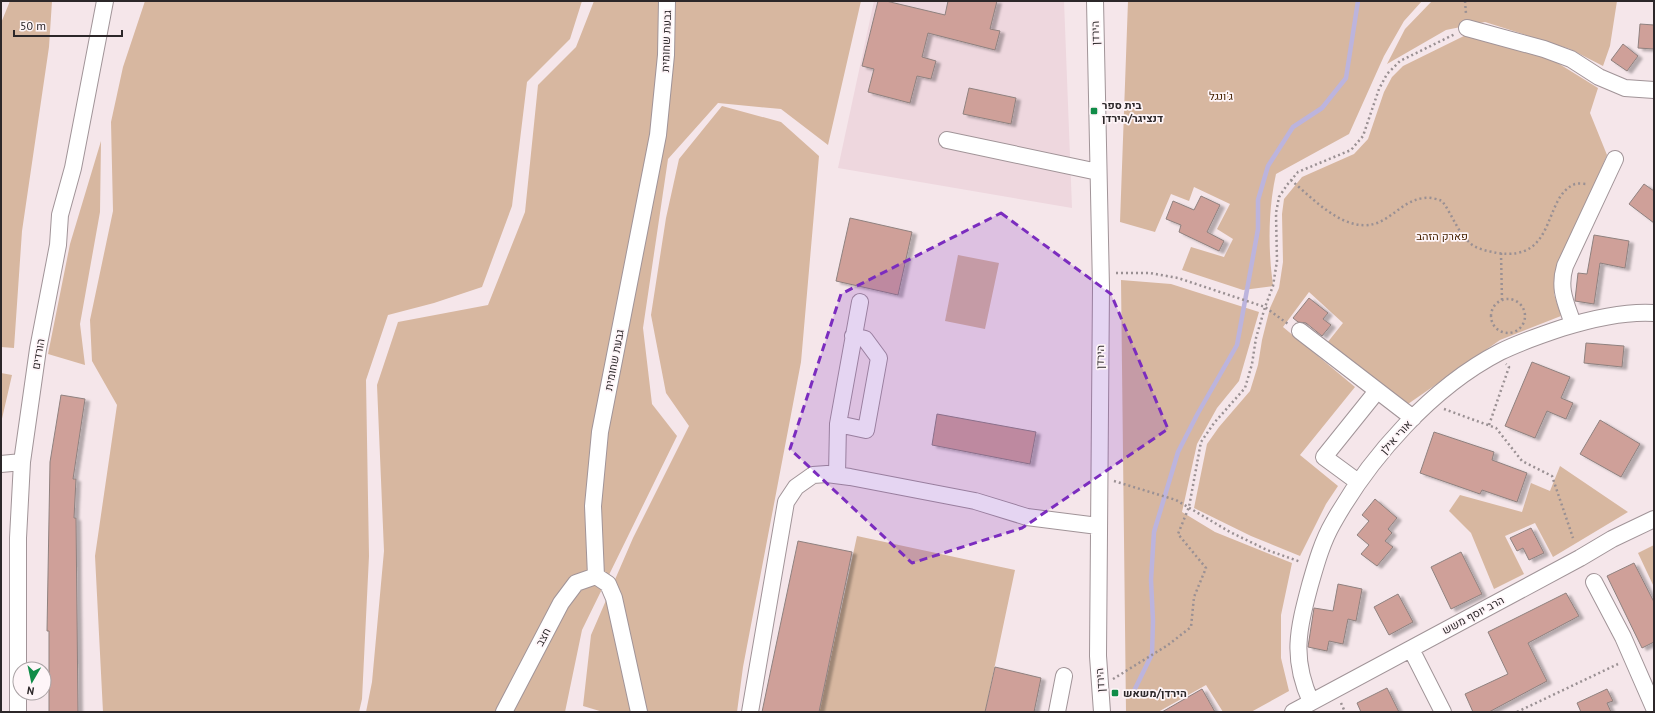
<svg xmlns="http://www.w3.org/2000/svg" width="1655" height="713" viewBox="0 0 1655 713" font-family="'PT Sans',Heebo,sans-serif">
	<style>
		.built { fill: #eed7de }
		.green { fill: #d7b7a0 }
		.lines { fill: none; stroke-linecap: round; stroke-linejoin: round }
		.stream { stroke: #bcb4dd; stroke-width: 4.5 }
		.building { fill: #cfa099; stroke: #8f817f; filter: url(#shadow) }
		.minor-casing { stroke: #a19498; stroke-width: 18 }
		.path { stroke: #9a9093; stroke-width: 2.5; stroke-dasharray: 2 3; stroke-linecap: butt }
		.minor { stroke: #fff; stroke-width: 16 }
		.marked { fill: #7b2cbf; fill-opacity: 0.2; stroke: #7b2cbf; stroke-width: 3; stroke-dasharray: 8 5; stroke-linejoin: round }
		.poi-dot { fill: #108c48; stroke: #fef5f8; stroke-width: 1.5 }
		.labels { text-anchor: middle; stroke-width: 3.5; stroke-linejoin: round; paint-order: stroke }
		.street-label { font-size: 11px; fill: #2c2729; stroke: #fef5f8 }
		.park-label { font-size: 11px; fill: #472302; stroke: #fef5f8 }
		.poi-label { font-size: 11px; font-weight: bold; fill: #2c2729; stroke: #fef5f8; text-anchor: start }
	</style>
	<defs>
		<filter id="shadow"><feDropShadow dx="4.5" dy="2.5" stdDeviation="1" flood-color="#0004"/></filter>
	</defs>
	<rect width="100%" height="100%" fill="#f5e6ea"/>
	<path class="built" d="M874,1H1064L1072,208L838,168Z"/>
	<path class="green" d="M10,1H52L49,47L22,231L14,348L1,347V23Z
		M145,1H582L570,39L527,82L512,206L482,287L434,303L388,315L366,380L369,556L362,699L359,712H103L95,556L117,405L92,361L90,320L113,211L111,122L123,67Z
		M594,1H861L828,145L781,109L718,103L668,159L643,328L652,404L677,436L582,630L565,712H366L372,682L384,551L377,385L398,322L488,305L525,212L538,85L576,47Z
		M1128,1H1422L1404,21L1384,56L1349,134L1276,174C1268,210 1268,249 1273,286L1243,290L1182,270L1191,247L1224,257L1233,239L1217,229L1230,204L1194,187L1189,201L1171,194L1155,232L1120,222Z
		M1432,1H1617L1610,46L1603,66L1570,49L1485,22L1446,30L1387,64L1405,29Z
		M1470,33L1548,57L1598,88L1590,113L1607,155L1556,274L1554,294L1561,316L1500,340L1408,404L1327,343L1343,323L1309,292L1283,327L1355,387L1300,455L1338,486L1326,504L1300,556L1251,536L1194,508L1207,444L1219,427L1250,391L1258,365L1262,340L1270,308L1279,288L1283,262L1282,214L1284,199L1302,177L1354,154L1368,139L1384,92L1392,77L1403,66Z
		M722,106L781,122L819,156L801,362L743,667L737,712H603L583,706L591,635L633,538L689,426L666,393L651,315L666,218L679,159Z
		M101,141L100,212L80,324L85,365L48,354L70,244Z
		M958,255L999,263L985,329L945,321Z
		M1121,280L1171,284L1259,312L1239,381L1217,408L1197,444L1182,512L1215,532L1292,563L1281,615V658L1289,691L1251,712H1223L1206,685L1158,712H1126Z
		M1,373L12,375L1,423Z
		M1560,466L1628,512L1553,557L1535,523L1505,536L1524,574L1494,589L1471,533L1449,511L1460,495L1522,512L1531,483L1550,491Z
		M857,536L1015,570L985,712H819Z
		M1654,545V587L1638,553Z"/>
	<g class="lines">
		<path class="stream" d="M1133,693L1152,654L1153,621L1151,580L1154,532L1178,452L1198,413L1237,345L1258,229V200L1268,166L1293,127L1322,108L1346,78L1358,1"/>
	</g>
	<path class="building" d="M878,1H886L945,15L948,1H997L990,29L1000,31L995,50L928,33L922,57L936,61L931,79L917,76L910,103L868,92L874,69L862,66Z
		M1640,24L1654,25V49L1638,48Z
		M1623,44L1638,56L1627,71L1611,60Z
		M969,88L1016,98L1011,124L963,114Z
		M1644,184L1654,191V223L1629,204Z
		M1201,196L1220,205L1207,232L1224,241L1219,251L1179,232L1181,225L1166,219L1173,201L1194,210Z
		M850,218L912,232L898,295L836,281Z
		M1594,235L1629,241L1625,268L1600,263L1594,304L1575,301V300L1578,273L1587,274Z
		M1309,298L1328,313L1323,319L1331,325L1322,336L1306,323L1298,322L1293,318Z
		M1586,343L1624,346L1622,367L1584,363Z
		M1532,362L1570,377L1561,398L1573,403L1566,419L1547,411L1535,438L1505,426Z
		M61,395L85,399L73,479H76L74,518H76L78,712H49V631H47L50,462Z
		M937,414L1036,432L1030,464L932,445Z
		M1600,420L1640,444L1621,477L1580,454Z
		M1434,432L1494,452L1492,460L1527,473L1517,502L1482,490L1480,494L1420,473Z
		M1375,499L1397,518L1388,529L1392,533L1385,541L1393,547L1377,566L1361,554L1369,545L1357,535L1369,521L1362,515Z
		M1531,528L1544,553L1529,560L1523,548L1517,551L1510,538Z
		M798,541L852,552L819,712H762Z
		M1461,552L1482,594L1451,609L1431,567Z
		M1634,563L1654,602V642L1642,648L1607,576Z
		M1338,584L1362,589L1356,621L1348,619L1343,644L1329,641L1327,651L1308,647L1314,608L1333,611Z
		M1566,593L1579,616L1528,643L1547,681L1489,712H1473L1465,694L1508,674L1488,632Z
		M1398,594L1413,622L1389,635L1374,607Z
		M995,667L1041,678L1034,712H985Z
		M1387,688L1399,712H1361L1357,703Z
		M1202,689L1215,712H1162Z
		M1607,689L1613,701L1607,703L1611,712H1581L1577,703Z"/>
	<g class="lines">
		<defs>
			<path id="minor" d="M1095,1L1101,288L1098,656L1102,712
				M1467,28L1544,49L1571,59L1599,77L1625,88L1654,90
				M947,140L1098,172
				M1573,324C1566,303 1558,289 1565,266L1615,159
				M1300,331L1413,418
				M838,424L866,430L879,358L865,339L853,336
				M1,464L22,462
				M837,475L838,424L860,302
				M1358,482L1324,457L1377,391
				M596,576L593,506L600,432L658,135L666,55L667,1
				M596,576L608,584L614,598L639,712
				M1594,582L1623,637L1654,708
				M1411,649L1443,712
				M1311,702C1291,658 1298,630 1310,585C1316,564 1322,542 1333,523C1370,457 1432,387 1500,352C1520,342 1541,335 1562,328C1591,319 1623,311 1654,313
				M18,712V538L22,462L38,349L58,245L60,215L73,168L105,1
				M504,712L561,603L576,583L596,576
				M750,712L786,502L796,487L813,475L827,474L850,477L975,501L1027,517L1098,526
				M1057,712L1064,676
				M1293,712L1580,558L1612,539L1654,519"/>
		</defs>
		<use href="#minor" class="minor-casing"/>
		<path class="path" d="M1465,1L1466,14
			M1291,180C1307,194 1330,217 1351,223C1386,234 1396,201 1424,198C1430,197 1437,199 1442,201C1452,214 1457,231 1469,242C1475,249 1488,251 1497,253C1558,262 1542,197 1575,184C1579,183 1584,184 1587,184
			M1501,253L1502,300
			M1116,273H1150L1178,278L1265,307L1288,324
			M1491 316a17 17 0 1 1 34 0a17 17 0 1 1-34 0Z
			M1444,409L1496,428L1522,461L1552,476L1573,538
			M1489,425L1509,367L1506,364
			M1114,481L1176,500L1230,532L1267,550L1301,562
			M1113,679L1168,645L1191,627L1194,597L1206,568L1178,534L1189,507L1201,442L1214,423L1245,388L1252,364L1256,338L1265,307L1273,286L1277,261L1276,213L1279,197L1287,185L1298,172L1351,150L1363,136L1379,89L1387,74L1400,61L1455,34
			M1341,703L1345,712
			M1517,712L1618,664"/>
		<use href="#minor" class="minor"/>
	</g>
	<path class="marked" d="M1001,213L1111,294L1168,429L1022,528L912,563L790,449L841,294Z"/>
	<g class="poi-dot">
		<rect x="1090" y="107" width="8" height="8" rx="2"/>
		<rect x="1111" y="689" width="8" height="8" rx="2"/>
	</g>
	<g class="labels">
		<g class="street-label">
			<text transform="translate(1095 33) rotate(-91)" y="4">הירדן</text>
			<text transform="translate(666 41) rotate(-88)" y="4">גבעת שחומית</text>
			<text transform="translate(38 354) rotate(-80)" y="4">הורדים</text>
			<text transform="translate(1100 357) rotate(-89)" y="4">הירדן</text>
			<text transform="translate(614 360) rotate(-79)" y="4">גבעת שחומית</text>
			<text transform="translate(1396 437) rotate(-48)" y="4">אורי אילן</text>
			<text transform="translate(1473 615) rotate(-28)" y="4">הרב יוסף משש</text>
			<text transform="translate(543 637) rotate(-62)" y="4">חצב</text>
			<text transform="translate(1100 680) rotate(-94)" y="4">הירדן</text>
		</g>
		<g class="park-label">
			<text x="1221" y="100">ג'ונגל</text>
			<text x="1442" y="240">פארק הזהב</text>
		</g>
		<g class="poi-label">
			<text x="1102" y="109">בית ספר<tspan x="1102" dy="13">דנציגר/הירדן</tspan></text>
			<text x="1123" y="697">הירדן/משאש</text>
		</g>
	</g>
	<rect width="1655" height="713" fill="none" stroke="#2c2729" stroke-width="4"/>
	<g transform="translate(32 681) rotate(189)"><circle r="19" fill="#fef5f8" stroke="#aaa3a5"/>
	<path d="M0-3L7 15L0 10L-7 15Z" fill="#108c48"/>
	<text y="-6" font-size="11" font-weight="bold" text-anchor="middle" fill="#2c2729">N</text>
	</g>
	<path d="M14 30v6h108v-6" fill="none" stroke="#2c2729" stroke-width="2"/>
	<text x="20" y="30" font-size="12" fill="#2c2729" stroke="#fef5f8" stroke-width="3" paint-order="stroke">50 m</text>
</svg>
